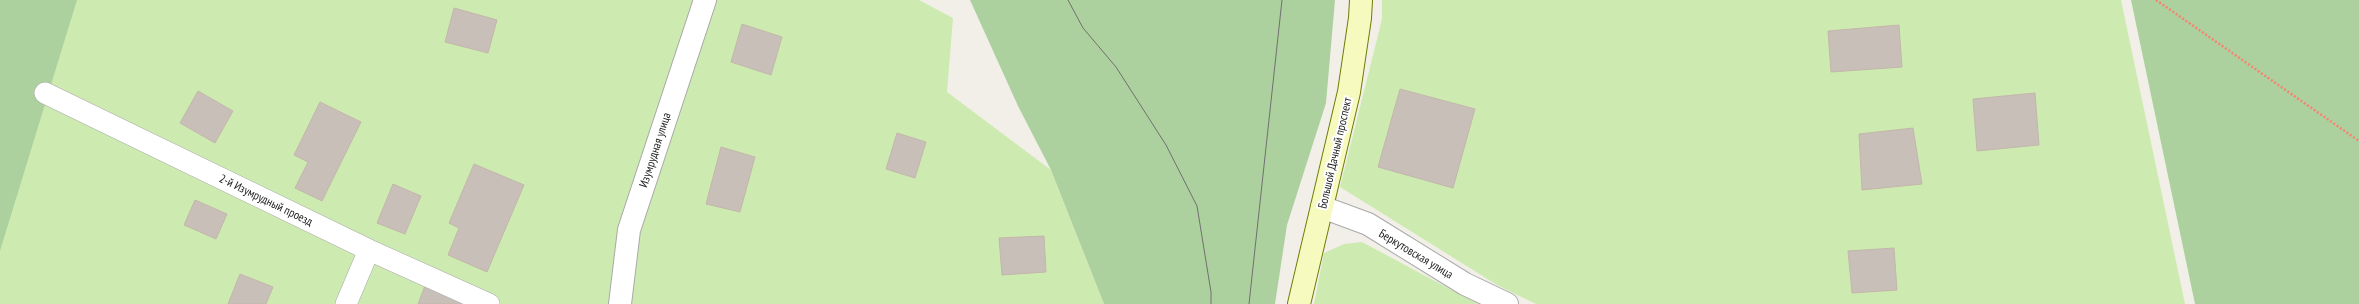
<svg xmlns="http://www.w3.org/2000/svg" width="2359" height="304" viewBox="0 0 2359 304" font-family="'PT Sans Narrow',sans-serif">
	<style>
		.grass { fill: #cdebb0 }
		.forest { fill: #add19e }
		.building { fill: #c7bfb8; stroke: #c4b6ab }
		.lines { fill: none; stroke-linecap: round; stroke-linejoin: round }
		.lane-casing { stroke: #a9a9a9; stroke-width: 22 }
		.street-casing { stroke: #a9a9a9; stroke-width: 24 }
		.secondary-casing { stroke: #707d05; stroke-width: 24 }
		.path { stroke: #fa8072; stroke-width: 2.5; stroke-dasharray: 2 2; stroke-linecap: butt }
		.lane { stroke: #fff; stroke-width: 21 }
		.street { stroke: #fff; stroke-width: 22 }
		.secondary { stroke: #f7fabf; stroke-width: 22 }
		.tram { stroke: #707070; stroke-width: 1 }
		.labels { text-anchor: middle; stroke-width: 4; stroke-linejoin: round; paint-order: stroke }
		.street-label { font-size: 12px; fill: #222; stroke: #fff }
	</style>
	<rect width="100%" height="100%" fill="#f2efe9"/>
	<path class="grass" d="M0,0H919L953,18L947,92L1051,170L1104,304H0Z
		M1382,0H2121L2185,304H1536L1497,285L1340,187L1382,19Z
		M1362,242L1478,304H1314L1324,253L1344,244Z"/>
	<path class="forest" d="M0,0H77L0,251Z
		M970,0H1335L1326,103L1287,225L1275,304H1104L1051,170L1018,106Z
		M2131,0H2359V304H2195Z"/>
	<path class="building" d="M454,8L497,20L488,53L445,42Z
		M742,24L782,37L771,75L731,62Z
		M1899,25L1902,67L1831,72L1828,31Z
		M1400,89L1475,109L1453,188L1378,167Z
		M198,91L233,111L215,143L180,123Z
		M2035,93L2039,145L1977,151L1973,99Z
		M320,102L361,122L322,201L295,188L308,162L294,155Z
		M1913,128L1922,184L1862,190L1859,134Z
		M897,133L926,142L915,178L886,169Z
		M721,147L755,157L740,212L706,204Z
		M474,164L524,185L487,272L448,255L459,228L449,223Z
		M393,184L421,196L405,234L377,223Z
		M195,200L227,214L216,239L184,225Z
		M1044,236L1046,272L1002,275L999,238Z
		M1894,248L1897,290L1852,293L1848,251Z
		M240,274L273,287L266,304H228Z
		M426,283L481,304H418Z"/>
	<g class="lines">
		<defs>
			<path id="lane" d="M45,93L369,250L489,304
				M346,304L369,250"/>
			<path id="street" d="M1322,207L1368,224L1465,284L1507,304
				M620,304L629,230L705,0"/>
			<path id="secondary" d="M1299,304L1349,92L1360,18L1361,0"/>
		</defs>
		<use href="#lane" class="lane-casing"/>
		<use href="#street" class="street-casing"/>
		<use href="#secondary" class="secondary-casing"/>
		<path class="path" d="M2156,0L2359,141"/>
		<use href="#lane" class="lane"/>
		<use href="#street" class="street"/>
		<use href="#secondary" class="secondary"/>
		<path class="tram" d="M1068,0L1083,28L1116,67L1166,145L1197,206L1211,292V304
			M1249,304L1282,0"/>
	</g>
	<g class="labels">
		<g class="street-label">
			<text transform="translate(655 150) rotate(-72)" y="4">Изумрудная улица</text>
			<text transform="translate(1335 153) rotate(-77)" y="4">Большой Дачный проспект</text>
			<text transform="translate(266 200) rotate(26)" y="4">2-й Изумрудный проезд</text>
			<text transform="translate(1416 254) rotate(31)" y="4">Беркутовская улица</text>
		</g>
	</g>
</svg>
